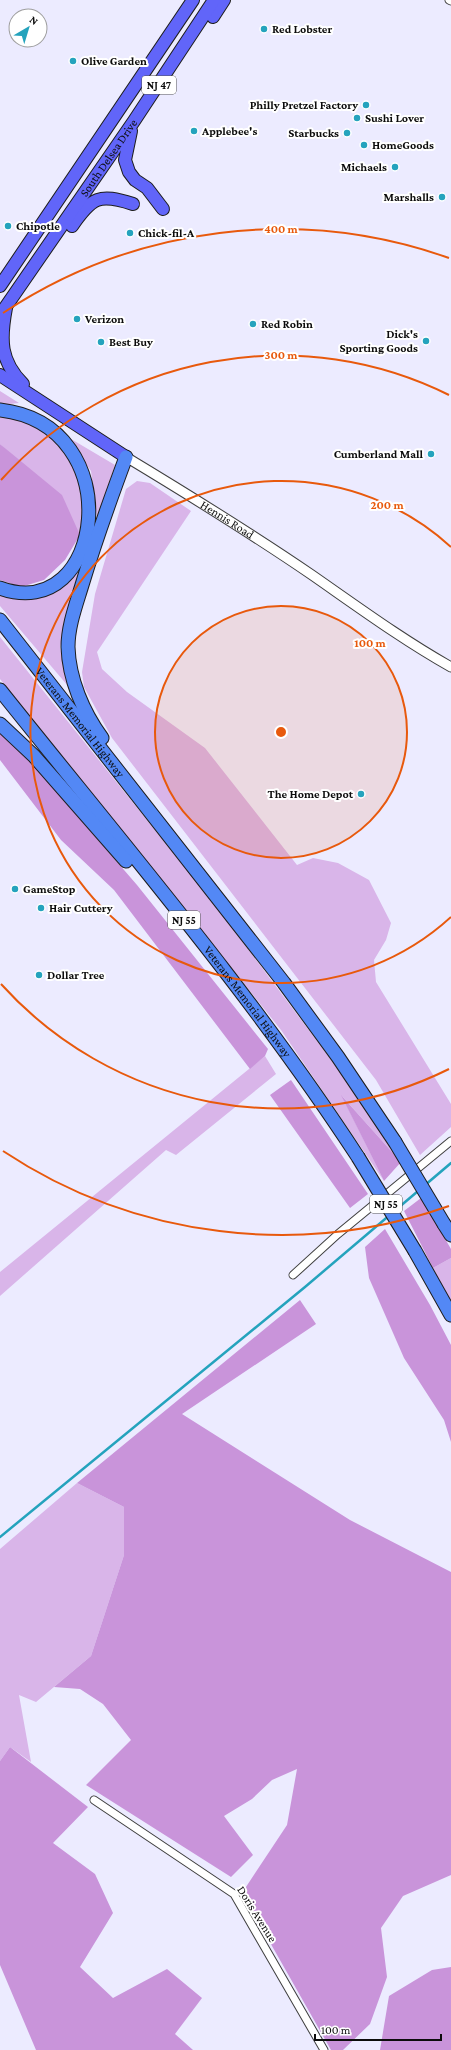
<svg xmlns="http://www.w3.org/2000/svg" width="451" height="2050" viewBox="0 0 451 2050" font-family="'Crimson Pro',serif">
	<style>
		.green { fill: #d9b5e9 }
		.forest { fill: #c994da }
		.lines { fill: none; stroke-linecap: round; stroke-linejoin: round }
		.minor-casing { stroke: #3f3f3f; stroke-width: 9 }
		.tertiary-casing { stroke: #3f3f3f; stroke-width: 11 }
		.primary-casing { stroke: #1d1d1d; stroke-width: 14 }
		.motorway-casing { stroke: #1d1d1d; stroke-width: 15 }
		.minor { stroke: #fff; stroke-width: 7 }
		.tertiary { stroke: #fff; stroke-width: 9 }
		.primary { stroke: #6165f9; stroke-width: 12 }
		.motorway { stroke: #5388f5; stroke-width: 13 }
		.rail { stroke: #24a3bd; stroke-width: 2.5 }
		.motorway-bridge-casing { stroke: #1d1d1d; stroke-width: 15; stroke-linecap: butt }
		.motorway-bridge { stroke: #5388f5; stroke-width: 13 }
		.ring { fill: none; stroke: #e8590c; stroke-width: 2 }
		.poi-dot { fill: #24a3bd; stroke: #fff; stroke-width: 1.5 }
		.labels { text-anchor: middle; stroke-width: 4; stroke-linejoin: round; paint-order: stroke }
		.shield { fill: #fff; stroke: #555; stroke-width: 1 }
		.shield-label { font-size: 11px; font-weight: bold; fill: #0c0c0c }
		.poi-label { font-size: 12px; font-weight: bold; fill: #0c0c0c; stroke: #fff; text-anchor: start }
		.street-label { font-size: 12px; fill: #0c0c0c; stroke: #fff }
		.centre { fill: #e8590c; stroke: #fff; stroke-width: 2 }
		.ring-label { font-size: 12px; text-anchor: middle; font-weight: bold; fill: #e8590c; stroke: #fff; stroke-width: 4; stroke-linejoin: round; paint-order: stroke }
	</style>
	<rect width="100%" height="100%" fill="#ecebff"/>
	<path class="green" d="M0,391L19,403L0,405Z
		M0,417L19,418L52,436L82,479L87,508L80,535L22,464L0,444Z
		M66,436L115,465L97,518L91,471Z
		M137,481L150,483L191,511L97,652L102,669L127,692L205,748L297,865L313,858L338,863L369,880L391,923L386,940L374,960L376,982L451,1104V1127L420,1155L376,1080L112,738L84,687L82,672L95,594L126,489Z
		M84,562L60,647L68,686L0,606V593L29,600L58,590Z
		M0,637L212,901L362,1101L401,1162L342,1096L384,1181L281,1030L0,679Z
		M265,1056L276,1074L176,1155L166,1150L0,1296V1272Z
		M451,1258V1305L433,1268Z
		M77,1483L124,1507V1555L91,1656L36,1702L19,1695L31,1762L10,1747L0,1761V1549Z"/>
	<path class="forest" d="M0,444L62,495L80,535L65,560L44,580L21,587L0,580Z
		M0,733L47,777L61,797L137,885L268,1049L265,1056L250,1069L114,890L61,840L0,760Z
		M291,1080L368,1194L350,1208L270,1095Z
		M341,1095L401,1162L384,1181Z
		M421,1198L451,1249V1258L433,1268L404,1211Z
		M385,1229L430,1305L451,1345V1442L444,1420L404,1358L369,1278L365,1247Z
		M300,1300L316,1324L182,1414L350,1520L451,1572V1875L403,1896L381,1928L387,1977L370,2024L343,2050H331L242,1893L287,1825L297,1769L272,1780L252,1799L224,1816L253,1855L231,1877L86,1785L131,1740L103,1704L80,1689L54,1687L91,1656L124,1555V1507L77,1483Z
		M10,1747L88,1807L53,1843L95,1874L113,1913L80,1967L113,1998L167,1969L202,1998L175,2034L193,2050H36L0,1965V1761Z
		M451,1967V2050H380L389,1996L432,1970Z"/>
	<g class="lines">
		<defs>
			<path id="minor" d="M449,0L451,1
				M293,1275L338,1234L451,1141
				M94,1800L234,1894L324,2050"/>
			<g id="tertiary">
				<path id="s1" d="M126,457C189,495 252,534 312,575C358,607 403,640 451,667"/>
			</g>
			<g id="primary">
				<path d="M213,17L224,0"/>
				<path d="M131,131L125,160L129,172L135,180L147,188L163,209"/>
				<path d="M72,226C92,197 99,193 133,204"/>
				<path d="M0,286L193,0"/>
				<path d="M6,308C0,340 0,361 23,384"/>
				<path id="s2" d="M0,315L134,121L214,0"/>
				<path d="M0,375L126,457"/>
			</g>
			<g id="motorway">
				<path d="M0,410C131,425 105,626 0,588"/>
				<path id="s3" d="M0,620L284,983L338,1057L395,1142"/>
				<path id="s4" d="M0,690C122,843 251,993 358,1157"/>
				<path d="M0,724L34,756L126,861"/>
				<path d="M102,738C83,712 69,679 68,647C68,626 76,605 82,585C95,542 110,500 126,457"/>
				<path d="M444,1224L451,1235"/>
				<path d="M415,1251L451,1315"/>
			</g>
		</defs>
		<use href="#minor" class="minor-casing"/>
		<use href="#tertiary" class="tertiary-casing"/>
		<use href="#primary" class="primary-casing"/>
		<use href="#motorway" class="motorway-casing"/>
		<use href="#minor" class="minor"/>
		<use href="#tertiary" class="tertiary"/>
		<use href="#primary" class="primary"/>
		<use href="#motorway" class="motorway"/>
		<path class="rail" d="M0,1537L305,1287L451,1163"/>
		<defs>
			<path id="motorway-bridge" d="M395,1142L444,1224
				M358,1157L415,1251"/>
		</defs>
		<use href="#motorway-bridge" class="motorway-bridge-casing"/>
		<use href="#motorway-bridge" class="motorway-bridge"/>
	</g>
	<circle cx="281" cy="732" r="126" fill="#e8590c" fill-opacity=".12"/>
	<g class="ring">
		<circle cx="281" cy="732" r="126"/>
		<path d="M451 917A251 251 0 1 1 451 547"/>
		<path d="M449 1069A377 377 0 0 1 1 984M1 480A377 377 0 0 1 449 395"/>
		<path d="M449 1206A503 503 0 0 1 3 1151M3 313A503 503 0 0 1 449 258"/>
	</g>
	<g class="poi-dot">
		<circle cx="264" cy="29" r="4"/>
		<circle cx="73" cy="61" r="4"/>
		<circle cx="366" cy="105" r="4"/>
		<circle cx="357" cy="118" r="4"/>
		<circle cx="194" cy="131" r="4"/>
		<circle cx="347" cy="133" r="4"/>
		<circle cx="364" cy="145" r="4"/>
		<circle cx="395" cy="167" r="4"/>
		<circle cx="442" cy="197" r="4"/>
		<circle cx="8" cy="226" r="4"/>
		<circle cx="130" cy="233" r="4"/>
		<circle cx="77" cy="319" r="4"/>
		<circle cx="253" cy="324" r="4"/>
		<circle cx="426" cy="341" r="4"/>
		<circle cx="101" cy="342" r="4"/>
		<circle cx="431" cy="454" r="4"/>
		<circle cx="361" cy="794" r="4"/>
		<circle cx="15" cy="889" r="4"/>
		<circle cx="41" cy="908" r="4"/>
		<circle cx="39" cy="975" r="4"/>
	</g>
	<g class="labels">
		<g class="shield">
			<rect x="142" y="76" width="34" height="18" rx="3"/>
			<rect x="168" y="911" width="32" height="18" rx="3"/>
			<rect x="370" y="1195" width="32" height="18" rx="3"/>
		</g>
		<g class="shield-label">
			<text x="159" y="89">NJ 47</text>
			<text x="184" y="924">NJ 55</text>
			<text x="386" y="1208">NJ 55</text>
		</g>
		<g class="poi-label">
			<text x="272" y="33">Red Lobster</text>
			<text x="81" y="65">Olive Garden</text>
			<text x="358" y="109" text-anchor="end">Philly Pretzel Factory</text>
			<text x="365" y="122">Sushi Lover</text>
			<text x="202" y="135">Applebee's</text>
			<text x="339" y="137" text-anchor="end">Starbucks</text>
			<text x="372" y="149">HomeGoods</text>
			<text x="387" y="171" text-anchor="end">Michaels</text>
			<text x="434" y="201" text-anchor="end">Marshalls</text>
			<text x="16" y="230">Chipotle</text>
			<text x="138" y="237">Chick-fil-A</text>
			<text x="85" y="323">Verizon</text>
			<text x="261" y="328">Red Robin</text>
			<text x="418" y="338" text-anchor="end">Dick's<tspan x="418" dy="14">Sporting Goods</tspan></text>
			<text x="109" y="346">Best Buy</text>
			<text x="423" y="458" text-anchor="end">Cumberland Mall</text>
			<text x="353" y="798" text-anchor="end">The Home Depot</text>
			<text x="23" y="893">GameStop</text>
			<text x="49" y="912">Hair Cuttery</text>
			<text x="47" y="979">Dollar Tree</text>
		</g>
		<g class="street-label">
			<text dy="4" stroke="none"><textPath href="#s2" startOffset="191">South Delsea Drive</textPath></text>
			<text dy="4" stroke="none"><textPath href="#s1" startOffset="119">Hennis Road</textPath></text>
			<text dy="4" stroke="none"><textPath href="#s3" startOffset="130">Veterans Memorial Highway</textPath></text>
			<text dy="4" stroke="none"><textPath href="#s4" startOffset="398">Veterans Memorial Highway</textPath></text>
			<text transform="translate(257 1914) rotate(58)" y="4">Doris Avenue</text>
		</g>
	</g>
	<circle cx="281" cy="732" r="6" class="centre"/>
	<g class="ring-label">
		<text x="281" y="233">400 m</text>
		<text x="281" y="359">300 m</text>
		<text x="387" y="509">200 m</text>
		<text x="370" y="647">100 m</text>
	</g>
	<g transform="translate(28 28) rotate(38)"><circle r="19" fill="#ffffff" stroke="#9e9e9e"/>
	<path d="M0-3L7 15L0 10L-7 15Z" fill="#24a3bd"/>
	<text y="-6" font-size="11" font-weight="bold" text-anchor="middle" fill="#0c0c0c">N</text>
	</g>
	<path d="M315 2034v6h126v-6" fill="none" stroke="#0c0c0c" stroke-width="2"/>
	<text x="321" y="2034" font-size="12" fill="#0c0c0c" stroke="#ffffff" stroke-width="3" paint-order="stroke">100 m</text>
</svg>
